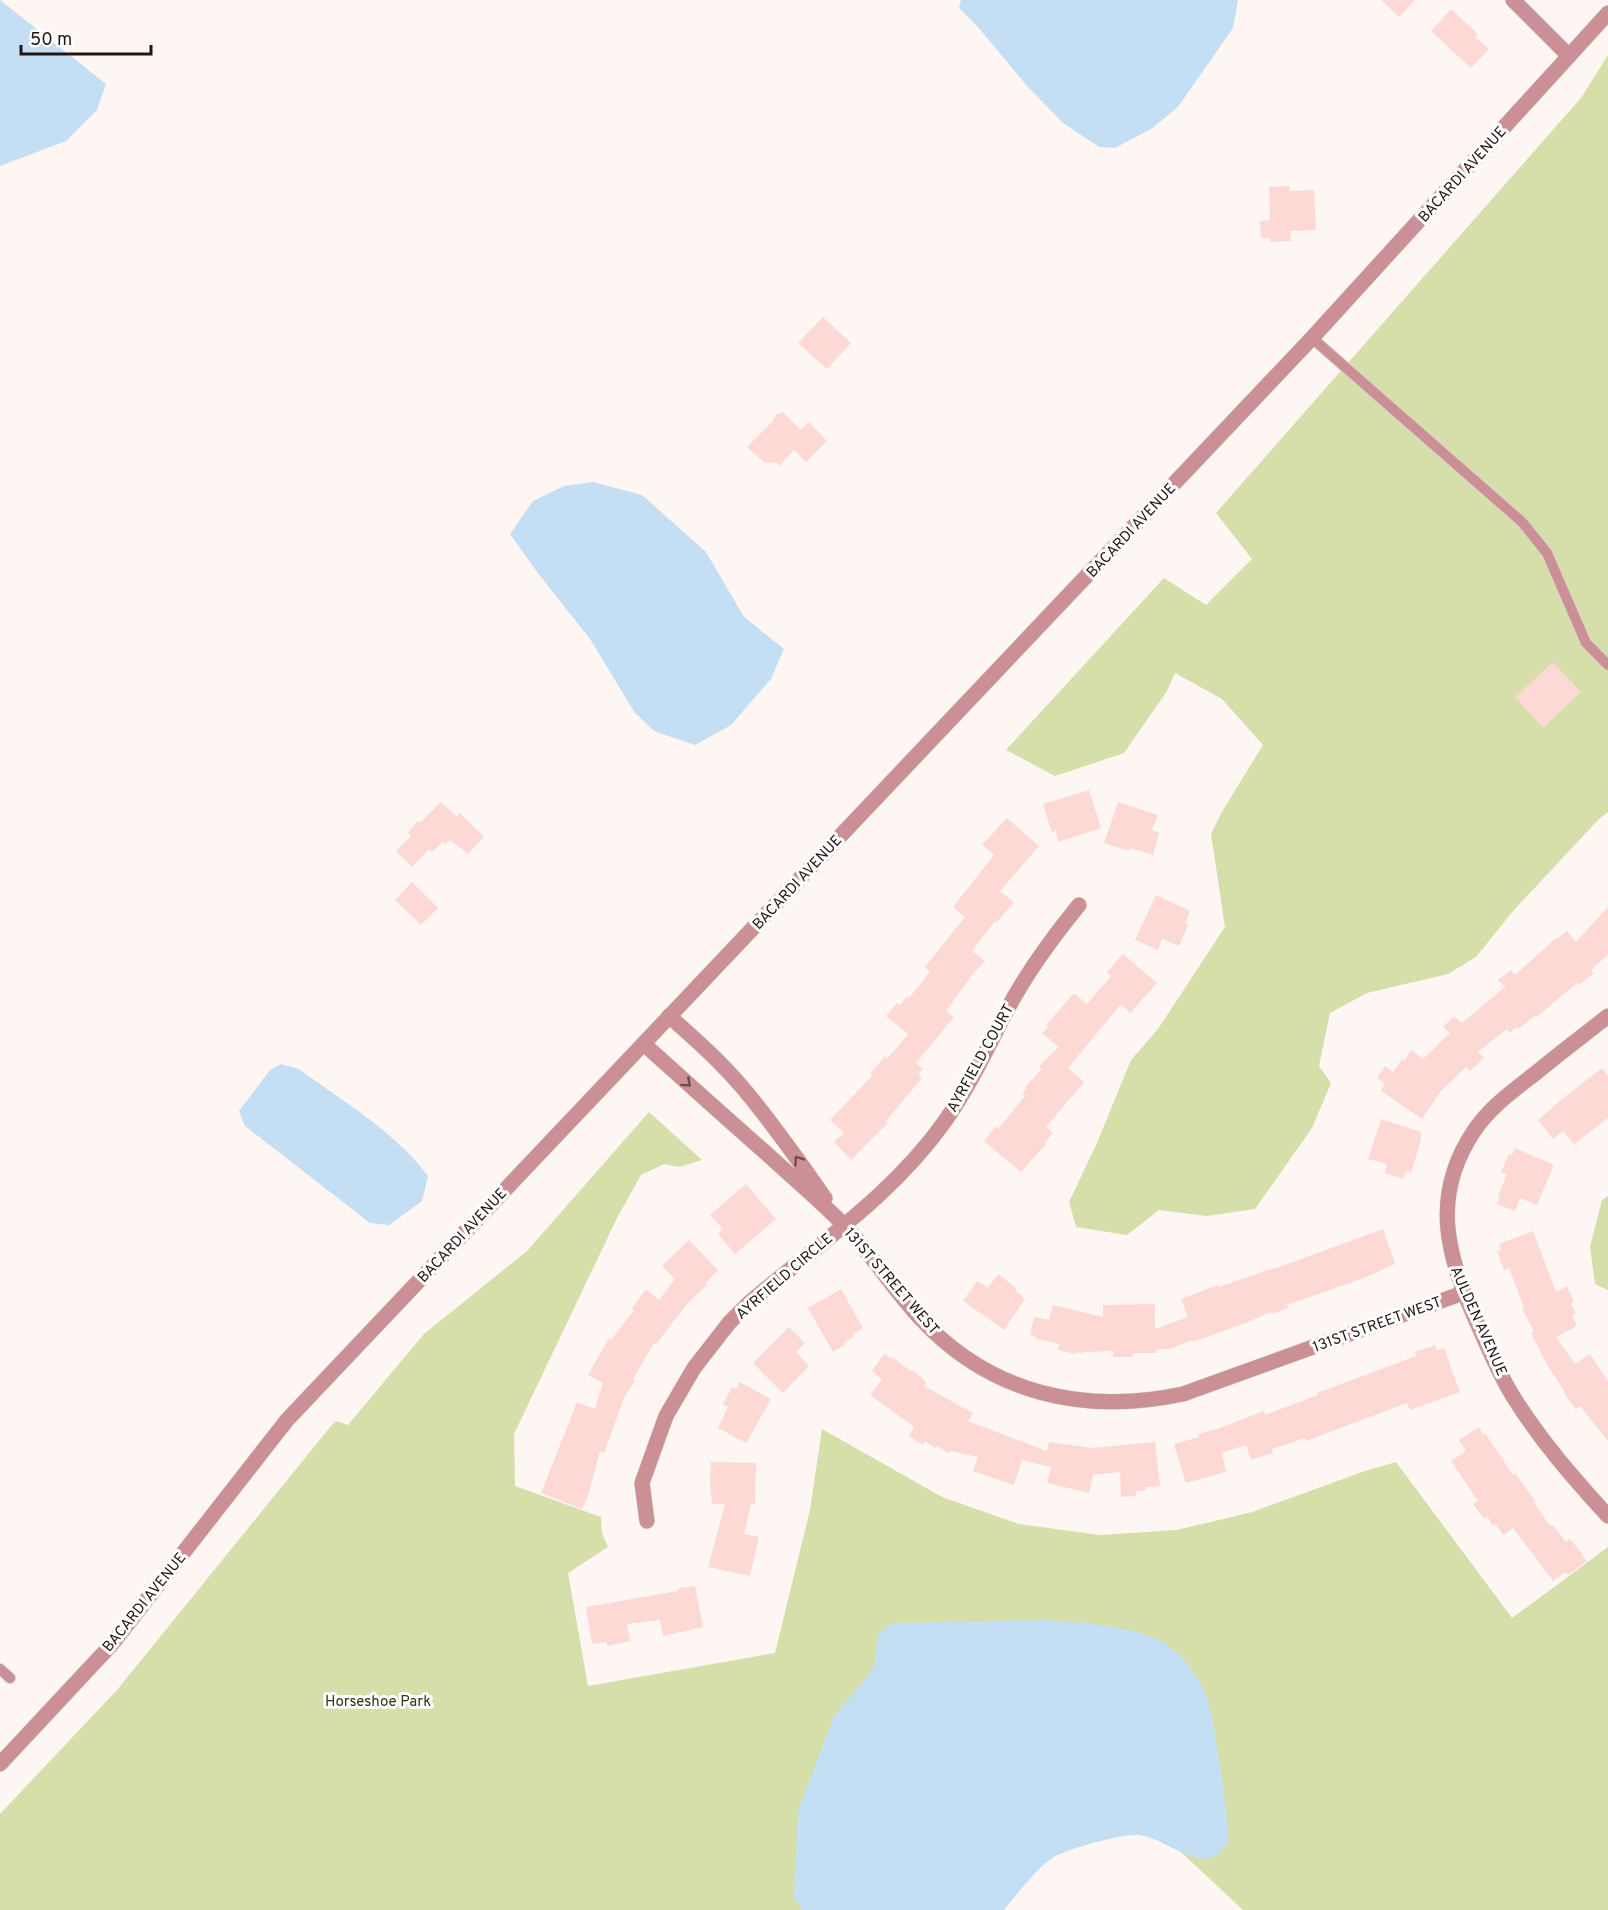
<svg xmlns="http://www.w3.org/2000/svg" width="1608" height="1910" viewBox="0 0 1608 1910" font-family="Overpass,sans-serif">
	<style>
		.green { fill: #d6deaa }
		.water { fill: #c4dff3 }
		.building { fill: #fcd9d4 }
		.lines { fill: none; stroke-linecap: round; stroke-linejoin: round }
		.service-casing { stroke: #dad2cf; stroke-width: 12 }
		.minor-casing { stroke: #dad2cf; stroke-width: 16 }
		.tertiary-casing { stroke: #dad2cf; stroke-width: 16 }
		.service { stroke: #cb9095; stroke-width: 10 }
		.minor { stroke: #cb9095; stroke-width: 15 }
		.tertiary { stroke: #cb9095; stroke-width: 15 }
		.oneway { stroke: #6e4d4c }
		.labels { text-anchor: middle; stroke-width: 6; stroke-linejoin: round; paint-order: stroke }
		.street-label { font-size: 15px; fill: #221611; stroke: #fff }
		.park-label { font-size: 15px; fill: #313513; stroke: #fff }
	</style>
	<rect width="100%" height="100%" fill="#fdf6f3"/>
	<path class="green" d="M1608,55V812L1598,820L1513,911L1476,957L1448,974L1367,993L1330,1013L1319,1066L1331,1083L1312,1128L1255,1209L1207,1216L1159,1210L1127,1235L1076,1227L1069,1202L1097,1143L1131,1060L1158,1029L1225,927L1211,834L1223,810L1263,745L1222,699L1175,673L1167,691L1124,753L1055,776L1006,750L1164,578L1206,605L1252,559L1216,513L1581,98Z
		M649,1112L702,1160L679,1167L664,1164L641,1175L617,1218L514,1434L515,1486L601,1517L602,1533L608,1547L568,1573L588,1686L775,1653L810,1510L822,1429L942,1497L1019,1524L1100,1535L1177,1530L1252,1512L1365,1471L1396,1462L1512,1618L1608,1547V1910H1243L996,1679L833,1910H0V1814L117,1690L331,1426L336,1421L348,1425L424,1334L527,1251Z
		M1608,1196V1290L1595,1284L1590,1247L1602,1200Z"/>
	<path class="water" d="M0,0L106,84L97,110L66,141L0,166Z
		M961,0H1238L1233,28L1178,107L1151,129L1115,148L1099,147L1063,123L1028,87L977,26L959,8Z
		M593,482L642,495L706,552L744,617L784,649L771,679L731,725L695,745L654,731L635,713L590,639L537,572L510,534L533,501L564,486Z
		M281,1064L299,1069C342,1101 396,1132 428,1176L422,1201L389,1225L370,1223L245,1126L239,1111L270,1070Z
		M1044,1620C1081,1622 1122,1625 1157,1639C1177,1648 1197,1673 1205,1693C1212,1711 1214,1729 1217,1747C1222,1778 1226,1808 1229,1839C1227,1846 1224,1848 1219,1853C1197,1872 1163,1836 1138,1835C1121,1834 1070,1848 1054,1857C1037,1868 1017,1894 1004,1910H803L794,1897L798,1811L834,1716L869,1674L875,1662L877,1637L886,1628L894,1623Z"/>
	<path class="building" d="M1381,0H1415L1399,17Z
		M1451,9L1478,34L1475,37L1489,49L1471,68L1431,31Z
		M1289,186L1290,191L1314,190L1316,230L1290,231L1291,241L1270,242V238H1261L1260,221L1270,220L1269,187Z
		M823,317L851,343L827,369L798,343Z
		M783,412L801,430L809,422L827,441L806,462L794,450L779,466L776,462L765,463L747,447L773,421V419L777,414Z
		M1553,662L1581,692L1543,728L1515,697Z
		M1089,790L1101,828L1059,842L1055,830L1052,833L1043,804Z
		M441,802L457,817L460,813L484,837L468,854L450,840L446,844L443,842L432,852L429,849L412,867L396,851L411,836L408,832L418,821L420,823Z
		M1118,802L1158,815L1152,830L1159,833L1153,855L1130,848L1129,851L1104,843Z
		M1007,818L1039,846L1000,891L1014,902L997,922L995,921L972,951L985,961L972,975L946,1011L954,1017L916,1063L923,1069L918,1075L922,1078L886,1121L888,1123L851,1160L834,1142L844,1133L830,1120L872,1076L870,1074L885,1056L887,1059L908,1034L886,1016L897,1003L900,1005L907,996L909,998L930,972L925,967L965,917L953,907L994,855L982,845Z
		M412,882L438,908L421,925L395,900Z
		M1156,895L1190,911L1185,924L1188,925L1179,946L1162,939L1158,950L1135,940Z
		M1608,907V955L1591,970L1594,973L1579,985L1577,983L1537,1017L1536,1015L1518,1029L1516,1027L1510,1033L1507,1029L1478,1052L1484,1058L1470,1071L1466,1067L1441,1091L1422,1119L1381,1091L1385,1084L1377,1078L1385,1066L1393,1072L1402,1059L1404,1061L1411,1050L1423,1059L1450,1033L1443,1027L1454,1016L1462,1023L1505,987L1498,980L1511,970L1515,975L1556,938L1557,939L1567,931L1576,942Z
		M1123,954L1157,983L1130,1013L1121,1004L1068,1068L1084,1082L1046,1127L1053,1133L1045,1143L1046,1144L1021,1172L984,1141L996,1126L998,1129L1025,1096L1022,1094L1027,1088L1025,1087L1042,1069L1039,1066L1059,1047L1042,1033L1048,1027L1046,1025L1074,993L1087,1004L1111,976L1107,972Z
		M1602,1068L1608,1076V1118L1574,1144L1563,1131L1553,1139L1538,1120L1562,1099Z
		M1381,1119L1421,1132V1140L1411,1173L1406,1171L1403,1179L1385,1173L1387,1164L1368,1159Z
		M1515,1148L1554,1165L1537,1205L1520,1198L1515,1211L1497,1204L1500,1197L1498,1196L1507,1174L1501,1172L1509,1154L1512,1155Z
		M746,1184L776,1219L735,1254L718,1234L723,1229L710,1215Z
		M1383,1229L1395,1264L1364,1278L1287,1305L1288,1308L1272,1314L1271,1312L1248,1322L1193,1342L1192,1340L1170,1349H1156L1157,1353H1133V1357H1113V1351L1083,1352V1354L1076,1352V1354L1058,1350L1059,1344L1036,1339V1337L1030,1335L1034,1317L1049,1320L1053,1305L1103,1317V1305L1155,1304V1329L1188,1317L1181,1299L1218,1285L1219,1287L1274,1268V1269Z
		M1533,1231L1556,1292L1567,1286L1574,1302L1571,1304L1576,1313L1572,1315L1577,1326L1556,1337L1575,1364L1590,1354L1608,1381V1441L1580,1406L1575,1409L1564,1393L1565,1392L1546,1363L1531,1333L1534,1332L1522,1308L1524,1307L1509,1268L1504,1270L1497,1251H1501L1499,1244Z
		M689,1240L718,1270L705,1284L707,1285L688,1303L656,1344L654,1343L633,1379L635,1381L624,1398L604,1453L600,1451L588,1496L582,1509L541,1493L577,1402L595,1409L603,1383L588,1375L609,1338L611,1340L634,1310L632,1308L646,1289L659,1300L675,1279L662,1266Z
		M998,1274L1016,1288L1015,1290L1025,1299L1004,1330L963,1301L977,1281L988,1288Z
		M841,1289L863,1328L853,1334L854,1337L844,1342L845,1345L833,1352L808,1308Z
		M789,1327L805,1343L796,1352L809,1366L783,1393L753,1363Z
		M1435,1345L1437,1350L1444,1348L1460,1392L1410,1410L1407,1403L1306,1441L1305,1438L1272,1449L1273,1453L1251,1460L1246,1445L1222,1453L1226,1472L1186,1483L1174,1444L1199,1437L1198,1434L1217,1429L1264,1411L1265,1415L1318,1395L1317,1393L1416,1356L1415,1352Z
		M884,1354L891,1358L892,1357L912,1372L913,1370L926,1382L924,1386L973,1413L968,1421L1047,1451L1049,1442L1092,1448L1155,1442L1160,1486L1146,1487V1490L1136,1491V1496L1121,1497L1120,1472L1093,1475L1089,1493L1047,1483L1051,1467L1022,1460L1014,1485L973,1471L978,1457L950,1451L948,1453L936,1446L935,1448L925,1441L923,1445L909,1436L914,1427L870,1395L882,1379L872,1371Z
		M740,1382L771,1399L746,1443L718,1428L728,1407L723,1404L732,1387L736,1389Z
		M1479,1427L1483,1434L1485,1433L1513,1475L1515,1473L1536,1502L1534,1503L1550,1526L1552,1524L1566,1542L1570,1539L1583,1555L1582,1556L1587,1561L1568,1575L1566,1572L1553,1581L1513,1528L1503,1535L1496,1524L1493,1526L1487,1516L1484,1519L1473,1504L1478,1501L1451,1461L1466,1451L1459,1440Z
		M711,1462L756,1463L755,1504H751L744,1534L759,1537L750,1576L708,1567L725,1504H712L710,1486Z
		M695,1586L703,1627L663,1636L660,1620L627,1624L630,1641L607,1646V1642L592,1644L586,1607L678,1591V1588Z"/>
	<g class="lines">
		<defs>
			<path id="service" d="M1312,338L1522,522L1547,553L1586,643L1608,665
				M0,1669L10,1678"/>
			<path id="minor" d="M1513,0L1569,56L1608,13
				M669,1016C695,1039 720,1061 742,1087C772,1122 798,1160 825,1198
				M1608,1016C1584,1035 1560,1053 1537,1072C1514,1090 1490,1107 1474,1131C1429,1198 1448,1258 1478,1325C1489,1350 1500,1376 1514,1398C1541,1441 1574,1479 1608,1516
				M644,1044C684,1080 725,1117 766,1153C791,1176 818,1199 843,1224C871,1253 893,1289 921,1319C991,1394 1084,1415 1183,1394L1463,1293
				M647,1521L642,1483L666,1416L694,1368L729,1323L749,1303C817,1245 893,1195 945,1121C970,1086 987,1048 1007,1010C1027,972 1052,938 1079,905"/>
			<path id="tertiary" d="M0,1764L112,1644L287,1420L1312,338L1569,56"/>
		</defs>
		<use href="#service" class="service-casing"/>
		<use href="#minor" class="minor-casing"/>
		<use href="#tertiary" class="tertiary-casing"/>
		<use href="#service" class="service"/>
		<use href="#minor" class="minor"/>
		<use href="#tertiary" class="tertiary"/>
	</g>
	<defs><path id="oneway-chevron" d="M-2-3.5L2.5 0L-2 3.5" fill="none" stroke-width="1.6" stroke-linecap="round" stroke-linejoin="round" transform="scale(1.5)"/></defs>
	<g class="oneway">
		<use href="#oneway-chevron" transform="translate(687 1083) rotate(42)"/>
		<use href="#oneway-chevron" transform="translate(798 1160) rotate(-125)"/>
	</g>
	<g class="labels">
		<g class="street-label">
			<text transform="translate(1462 174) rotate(-48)" y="5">BACARDI AVENUE</text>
			<text transform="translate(1131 530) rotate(-47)" y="5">BACARDI AVENUE</text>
			<text transform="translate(797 882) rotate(-47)" y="5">BACARDI AVENUE</text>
			<text transform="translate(980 1058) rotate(-61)" y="5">AYRFIELD COURT</text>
			<text transform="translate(462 1235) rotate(-47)" y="5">BACARDI AVENUE</text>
			<text transform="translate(784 1276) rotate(-41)" y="5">AYRFIELD CIRCLE</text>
			<text transform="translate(892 1281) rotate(49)" y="5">131ST STREET WEST</text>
			<text transform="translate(1479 1321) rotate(66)" y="5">AULDEN AVENUE</text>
			<text transform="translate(1377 1324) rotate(-20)" y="5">131ST STREET WEST</text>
			<text transform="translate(144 1602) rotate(-51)" y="5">BACARDI AVENUE</text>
		</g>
		<g class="park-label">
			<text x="378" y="1706">Horseshoe Park</text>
		</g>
	</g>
	<path d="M21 45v9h130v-9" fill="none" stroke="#221611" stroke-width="3"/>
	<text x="30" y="45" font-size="18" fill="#221611" stroke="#ffffff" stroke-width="4.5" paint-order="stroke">50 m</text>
</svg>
